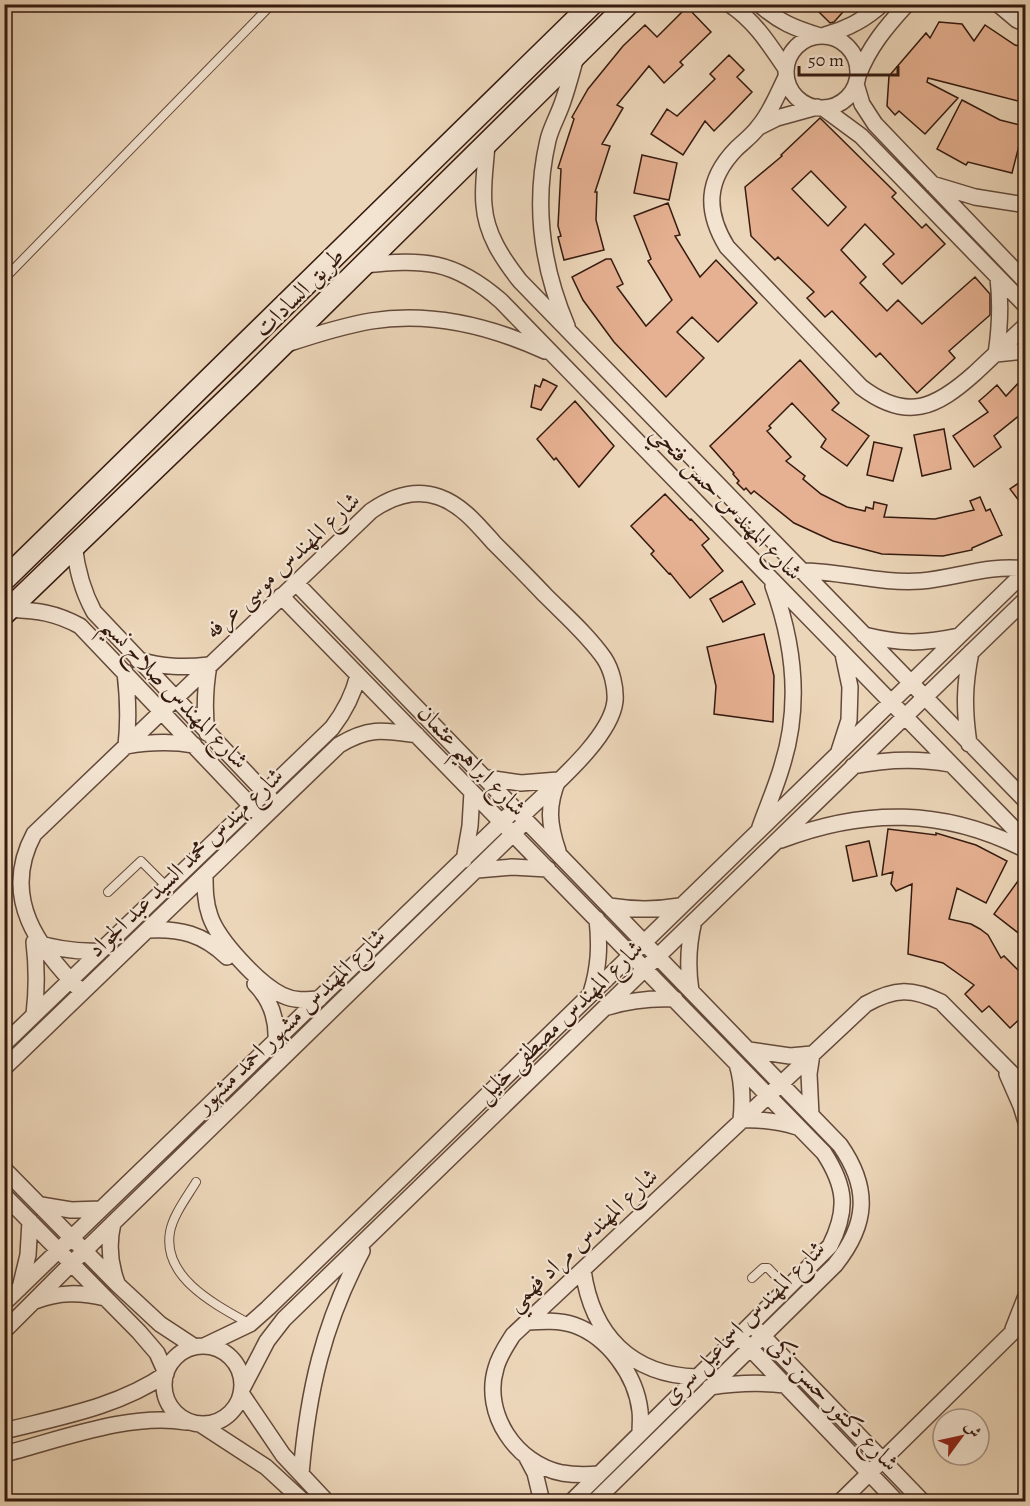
<svg xmlns="http://www.w3.org/2000/svg" width="1030" height="1506" viewBox="0 0 1030 1506" font-family="Alegreya,Amiri,serif">
	<style>
		.building { fill: #e6b192; stroke: #351a0f; stroke-width: 1.5; fill-rule: evenodd }
		.lines { fill: none; stroke-linecap: round; stroke-linejoin: round }
		.lane-casing { stroke: #63493a; stroke-width: 10 }
		.street-casing { stroke: #63493a; stroke-width: 18 }
		.secondary-casing { stroke: #351a0f; stroke-width: 24 }
		.lane { stroke: #f3e4d2; stroke-width: 8 }
		.street { stroke: #f3e4d2; stroke-width: 15 }
		.secondary { stroke: #f3e4d2; stroke-width: 21 }
		.labels { text-anchor: middle; stroke-width: 4.5; stroke-linejoin: round; paint-order: stroke }
		.street-label { font-size: 24px; fill: #351a0f; stroke: #f3e4d2 }
	</style>
	<rect width="100%" height="100%" fill="#ecd6b9"/>
	<filter id="stains"><feTurbulence type="fractalNoise" baseFrequency=".00333" numOctaves="4"/><feColorMatrix values="0 0 0 0 .2 0 0 0 0 .09 0 0 0 0 .02 0 0 0 .5 -.17"/></filter>
	<radialGradient id="worn" r=".72"><stop offset=".6" stop-color="#630" stop-opacity="0"/><stop offset="1" stop-color="#630" stop-opacity=".3"/></radialGradient>
	<path class="building" d="M811,4H850L834,22L830,23Z
		M687,7L711,32L680,62L683,65L664,83L649,66L617,105L623,108L602,144L610,146L595,192H597L596,220L604,250L564,260L558,237L561,236L558,226L561,169L558,168L574,119L572,117L588,89L623,46L645,25L657,37Z
		M939,22L962,24L974,41L985,25L1015,45L1026,48V103L928,78L927,82L958,98L925,134L899,111L895,115L887,106L889,76L926,33L930,38Z
		M729,55L744,70L737,77L752,92L729,116L714,131L705,121L683,155L651,134L667,109L677,116L715,79L710,74Z
		M962,100L1000,120L1024,126L1012,173L968,162L966,165L937,149Z
		M820,118L896,193L892,197L922,228L926,224L945,244L902,284L883,264L894,254L865,224L841,250L866,277L860,283L887,311L898,300L922,324L975,277L990,294V315L949,351L955,358L917,393L880,353L876,357L832,311L825,317L807,298L814,292L778,257L775,260L751,236L745,187L782,156L781,155ZM811,171L846,207L828,226L792,189Z
		M642,155L677,163L669,200L634,193Z
		M668,203L680,235L675,236L700,277L716,260L757,303L718,342L692,317L677,332L704,358L666,397L614,342L583,300L572,277L606,259H611L623,284L617,287L646,326L672,300L648,261L651,259L634,216Z
		M800,360L839,403L832,410L869,436L847,466L821,447L826,439L792,403L769,426L771,428L767,431L791,457L786,461L805,476L803,479L821,494L847,507L865,511L866,507L873,509L874,502L887,505L884,517L935,519L974,510L970,501L980,497L986,511L990,509L1002,535L972,548V550L943,556L882,554L833,541L794,523L754,491L751,494L746,488L744,490L737,483L739,481L733,474L734,473L710,446Z
		M1026,375V410L994,436L1001,447L974,467L953,436L988,412L979,401L986,395L997,385L1006,396Z
		M543,379L557,386L541,410L531,407L535,385L540,387Z
		M575,401L614,446L579,487L556,458L554,460L537,439Z
		M944,429L951,469L922,476L914,435Z
		M874,442L902,448L893,481L867,475Z
		M1026,478V510L1010,489Z
		M665,494L690,520L691,519L709,539L702,545L723,571L690,598L670,573L669,574L651,554L654,551L631,526Z
		M742,581L755,604L723,622L710,599Z
		M764,634L774,676L773,722L714,714L716,686L707,647Z
		M888,829L936,835V833L976,845L1007,861L986,903L957,888L949,919L971,924L980,929L988,935L1001,958L1004,956L1026,978V1013L1010,1028L989,1006L982,1012L965,994L974,985L943,963L908,954L912,884L896,891L891,884L893,872L882,875Z
		M869,841L877,876L853,881L846,846Z
		M1026,870V939L994,914Z"/>
	<g class="lines">
		<defs>
			<path id="lane" d="M4,279L272,4
				M108,892L141,861L167,887
				M196,1182C187,1197 173,1215 170,1232C162,1278 216,1305 250,1324
				M752,1278L763,1268H768L788,1289"/>
			<path id="street" d="M729,4C755,21 769,44 786,69
				M759,4C779,22 794,28 820,36
				M998,4L1017,20L1026,24
				M825,35C847,29 865,20 882,4
				M786 72a36 36 0 1 1 72 0a36 36 0 1 1-72 0Z
				M858,76C869,47 886,27 907,4
				M786,77C778,93 771,112 759,126C753,135 743,142 736,149C706,180 705,211 727,247L861,387C907,422 936,408 975,373C992,357 1009,341 1026,325
				M856,84L862,104L875,124L1026,282
				M823,108L861,136L1026,306
				M759,127L777,118L817,107
				M487,143C486,163 482,185 484,205C486,234 502,258 520,281L1026,801
				M932,184L975,197L1026,205
				M363,265C423,259 453,259 501,301L1026,841
				M998,278C1001,304 1000,328 996,354L1026,351
				M567,326C542,267 533,204 548,140C551,127 559,114 563,101C568,87 572,71 576,57
				M287,344C314,335 342,326 371,321C432,311 490,326 545,351
				M74,545C77,570 82,590 94,612L270,798
				M801,571C841,571 880,584 921,581C957,578 989,564 1026,569
				M296,583L840,1145C870,1188 868,1224 835,1265L594,1502
				M281,596L824,1153C846,1187 848,1210 830,1246L571,1502
				M9,609C38,611 54,612 80,626L256,811
				M864,635C901,644 921,644 959,636
				M138,660C163,667 183,668 209,665C205,688 204,709 207,733
				M125,672C128,697 129,720 126,746C149,742 170,741 194,745
				M969,744C964,710 964,686 971,652
				M839,751L849,720L850,687L843,654
				M853,766C887,759 917,758 950,764
				M487,778L521,783L558,780C547,806 549,825 558,851
				M760,827C767,807 776,787 782,766C801,706 794,644 773,586
				M781,840C865,808 944,808 1026,850
				M464,860L470,826L472,792
				M477,870L512,867L548,869
				M205,874C205,889 205,902 210,916C218,940 259,984 282,995C294,1001 306,1000 319,999
				M609,906C634,910 656,910 680,906
				M147,930C180,928 203,934 227,957
				M255,984C271,1000 277,1018 276,1040
				M691,991C687,966 688,945 694,921
				M82,992C38,948 0,897 34,834L371,511C391,497 414,488 439,497C462,505 478,525 494,543C511,560 528,577 545,595C565,615 588,635 604,658C612,670 616,688 615,701C611,739 549,789 522,816
				M591,993C599,967 600,946 597,919
				M608,1007C631,1000 651,998 675,999
				M34,1015C37,990 37,967 34,942C56,949 77,952 100,951
				M4,1044L332,728C345,711 353,696 358,675
				M749,1050L790,1056L812,1054L809,1074L811,1115
				M737,1064C743,1083 743,1100 741,1120C761,1119 778,1121 797,1127
				M4,1068L339,745C369,727 383,730 417,735
				M1007,1074L1021,1106L1026,1122
				M4,1169L118,1285L160,1324L195,1347
				M4,1195L139,1332L157,1353L166,1373
				M41,1205L71,1210L101,1209
				M113,1223C108,1244 109,1262 117,1283
				M583,1270C592,1335 631,1375 697,1377
				M20,1288L28,1255L30,1221
				M35,1301C59,1292 80,1292 105,1298
				M4,1303L509,815
				M527,1322C543,1321 559,1320 574,1325C608,1337 636,1375 640,1411C641,1418 640,1426 640,1434
				M756,1329L923,1502
				M1013,1329L1026,1296
				M4,1331L72,1263L519,828
				M743,1341L897,1502
				M204,1346L250,1324L268,1308L1026,571
				M164 1385a39 39 0 1 1 78 0a39 39 0 1 1-78 0Z
				M710,1387C736,1383 759,1382 785,1385
				M242,1389L267,1341L284,1319L1026,599
				M241,1393L283,1455L327,1502
				M200,1424L266,1467L304,1502
				M4,1431C59,1417 118,1407 166,1374
				M4,1454C59,1440 131,1412 186,1422
				M527,1458L535,1473L542,1502
				M301,1474C308,1391 323,1325 362,1251
				M599,1474C586,1475 574,1475 562,1473C516,1464 482,1413 496,1368C499,1356 506,1346 513,1335L866,1004C895,988 912,988 941,1002L1026,1088
				M840,1502L1026,1319"/>
			<path id="secondary" d="M4,580L592,4
				M4,614L248,379L628,4"/>
		</defs>
		<use href="#lane" class="lane-casing"/>
		<use href="#street" class="street-casing"/>
		<use href="#secondary" class="secondary-casing"/>
		<use href="#lane" class="lane"/>
		<use href="#street" class="street"/>
		<use href="#secondary" class="secondary"/>
	</g>
	<g class="labels">
		<g class="street-label">
			<text transform="translate(299 292) rotate(-45)" y="8">طريق السادات</text>
			<text transform="translate(727 502) rotate(46)" y="8">شارع المهندس حسن فتحي</text>
			<text transform="translate(282 565) rotate(-43)" y="8">شارع المهندس موسى عرفه</text>
			<text transform="translate(175 693) rotate(46)" y="8">شارع المهندس صلاح نسيم</text>
			<text transform="translate(472 760) rotate(46)" y="8">شارع ابراهيم عثمان</text>
			<text transform="translate(185 862) rotate(-44)" y="8">شارع مهندس محمد السيد عبد الجواد</text>
			<text transform="translate(290 1020) rotate(-44)" y="8">شارع المهندس مشهور احمد مشهور</text>
			<text transform="translate(559 1021) rotate(-44)" y="8">شارع المهندس مصطفى خليل</text>
			<text transform="translate(582 1239) rotate(-43)" y="8">شارع المهندس مراد فهمي</text>
			<text transform="translate(743 1322) rotate(-45)" y="8">شارع المهندس اسماعيل سرى</text>
			<text transform="translate(834 1404) rotate(46)" y="8">شارع دكتور حسن ذكى</text>
		</g>
	</g>
	<rect width="1030" height="1506" fill="none" stroke="#ecd6b9" stroke-width="24"/>
	<rect x="6" y="6" width="1018" height="1494" fill="none" stroke="#351a0f" stroke-width="3"/>
	<rect x="12" y="12" width="1006" height="1482" fill="none" stroke="#351a0f" stroke-width="1.5"/>
	<g transform="translate(961 1437) rotate(57)"><circle r="28" fill="#f3e4d2" stroke="#a79384" stroke-width="1.5"/>
	<path d="M0-4.5L10 22L0 15L-10 22Z" fill="#8f2418"/>
	<text y="-9" font-size="16" font-weight="bold" text-anchor="middle" fill="#351a0f">ش</text>
	</g>
	<path d="M799 66v9h99v-9" fill="none" stroke="#351a0f" stroke-width="3"/>
	<text x="808" y="66" font-size="18" fill="#351a0f" stroke="#f3e4d2" stroke-width="4.5" paint-order="stroke">50 m</text>
	<rect width="100%" height="100%" filter="url(#stains)"/>
	<rect width="100%" height="100%" fill="url(#worn)"/>
</svg>
